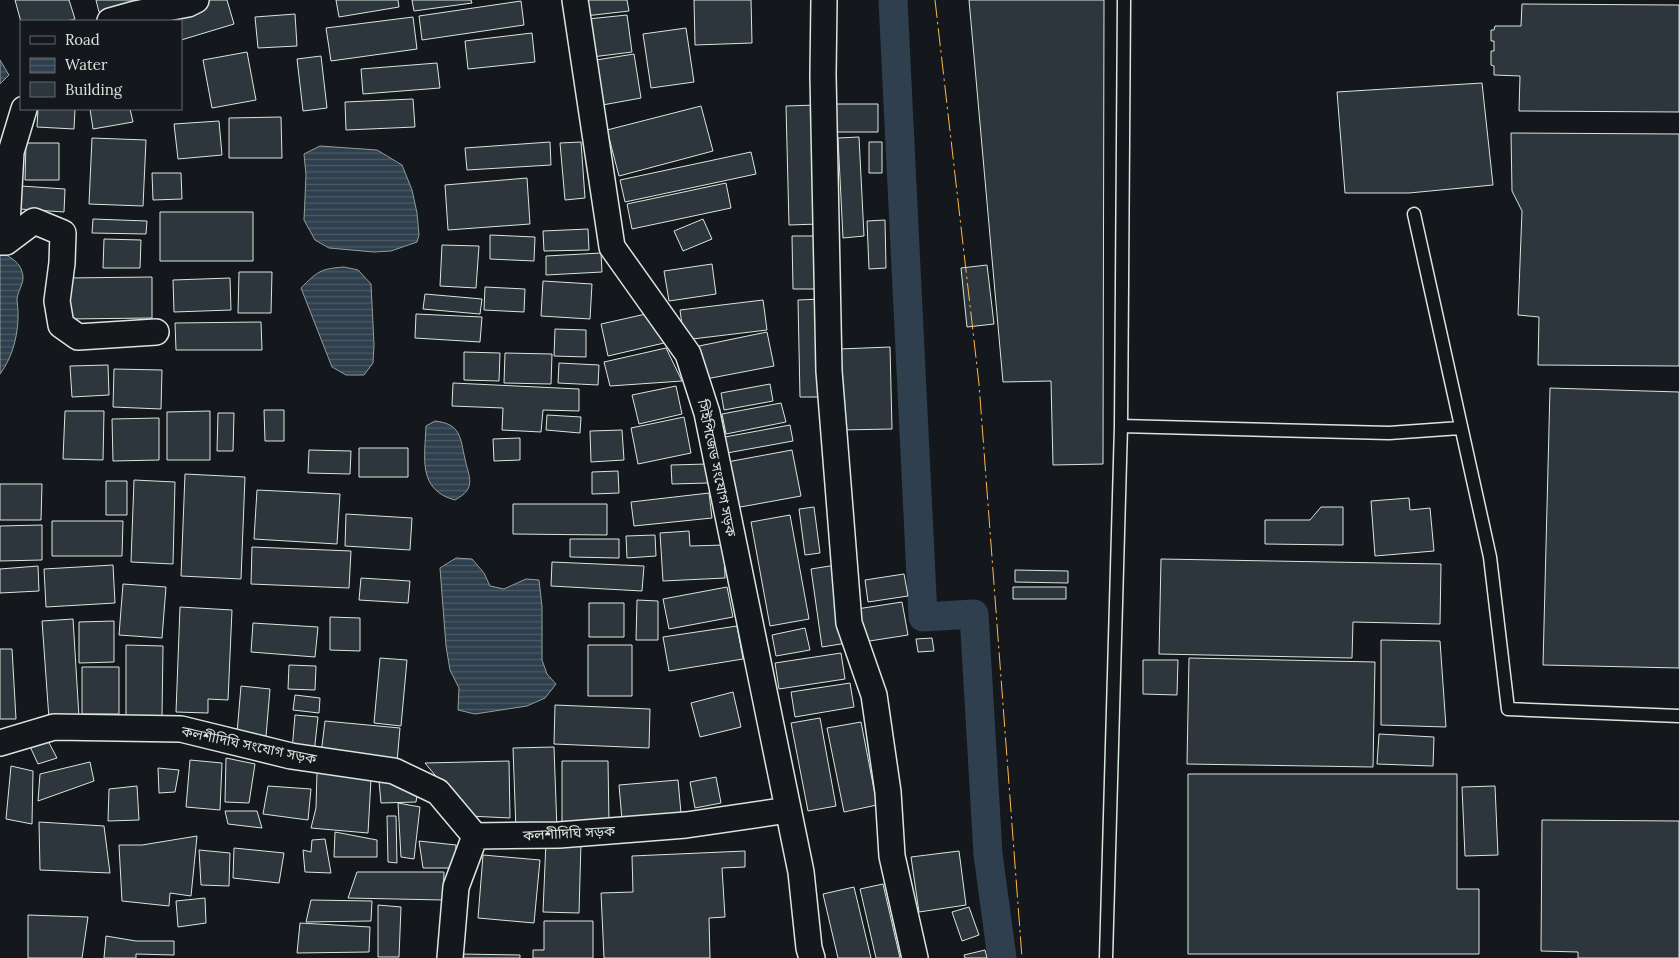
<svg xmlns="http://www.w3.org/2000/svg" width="1679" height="958" viewBox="0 0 1679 958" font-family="Lora,'Noto Sans Bengali',serif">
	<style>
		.water { fill: url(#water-rules); stroke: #939e99 }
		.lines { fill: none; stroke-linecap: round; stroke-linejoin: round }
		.canal { stroke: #2f3f4d; stroke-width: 29 }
		.building { fill: #2c363c; stroke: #d8e6dc }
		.lane-casing { stroke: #d8e6dc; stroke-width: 15 }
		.street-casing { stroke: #d8e6dc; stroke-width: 28 }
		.lane { stroke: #14181c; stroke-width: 12 }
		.street { stroke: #14181c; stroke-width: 25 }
		.power { stroke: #ffb74d; stroke-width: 1; stroke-dasharray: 18 4 2.5 4; stroke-linecap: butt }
		.labels { text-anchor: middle; stroke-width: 4; stroke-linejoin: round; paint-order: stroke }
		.street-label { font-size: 14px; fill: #d8e6dc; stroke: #14181c }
	</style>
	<defs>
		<pattern id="water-rules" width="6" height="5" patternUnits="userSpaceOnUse" patternTransform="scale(1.25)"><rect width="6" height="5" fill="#2f3f4d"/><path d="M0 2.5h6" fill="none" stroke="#4c5b66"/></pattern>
	</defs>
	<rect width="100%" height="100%" fill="#14181c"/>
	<path class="water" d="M0,60L9,75L0,84Z
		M320,146L377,150L402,165L412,190L417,213L419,235L417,242L391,251L374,252L329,248L315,240L304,220L306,175L304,154Z
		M0,252C7,255 18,261 21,269C27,282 18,288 17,299C17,303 18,307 18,311C19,332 13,357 0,374Z
		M344,267L358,270L371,284L374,345L373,363L364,375H346L332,367L301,288C318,271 320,269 344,267Z
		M435,421C461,424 460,437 465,459C469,478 477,488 455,500C417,490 425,457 426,426Z
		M456,558L472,559L484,573L490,586L504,589L526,579L539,580L542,607V660L547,674L556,684L545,698L527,706L475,714L458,710L459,688L450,670L446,646L440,568Z"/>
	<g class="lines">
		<path class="canal" d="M893,0L923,617L974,614L988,854L1002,958"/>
	</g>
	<path class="building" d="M15,0H69L75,19L67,21L21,22Z
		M96,0H135L136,2L99,12Z
		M209,0H227L234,24L181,40V21H175L172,11Z
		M336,0H398L399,7L339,17Z
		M412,0H471L472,3L414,11Z
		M583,0H627L629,11L585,16Z
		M694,0H751L752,43L695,45Z
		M969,0H1104L1103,464L1053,465L1051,381L1003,382Z
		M521,1L524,25L422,40L419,16Z
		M1522,4L1679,5V112L1519,111L1520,76L1494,75V66L1491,65V51H1494V41H1491V30H1494L1495,26H1521Z
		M295,14L297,46L258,48L255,17Z
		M627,15L632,52L592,57L588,19Z
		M413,17L417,49L331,61L326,28Z
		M686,28L694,82L651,88L643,34Z
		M532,33L535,62L468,69L465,41Z
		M247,52L256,100L212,108L203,60Z
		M634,54L641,98L597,106L590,61Z
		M321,56L327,108L303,111L297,59Z
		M437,63L440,88L363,94L361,69Z
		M1482,83L1493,185L1409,193H1345L1337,92Z
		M413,99L415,127L346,130L345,102Z
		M833,104H878V132H832Z
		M817,105L819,224L789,225L786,106Z
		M701,106L713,151L619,176L607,130Z
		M38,109H75L74,129L37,127Z
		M90,109H130L133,122L93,129Z
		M281,117L282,158H229V118Z
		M219,121L222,155L178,159L174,124Z
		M1511,133L1679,134V366L1538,365L1539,317L1518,315L1522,211L1512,191Z
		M859,137L864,236L843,238L838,138Z
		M92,138L146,140L143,206L89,204Z
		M550,142L551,165L467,170L465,148Z
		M581,142L585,198L565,200L560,143Z
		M869,142H882V173H869Z
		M26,143H59V180H25Z
		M751,152L756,174L625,202L620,180Z
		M152,173H181L182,199L153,200Z
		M527,178L530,224L448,230L445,185Z
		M726,183L731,208L632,229L627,204Z
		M21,186L65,189L64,212L20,209Z
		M160,212H253V261H160Z
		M93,219L147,221L146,234L92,233Z
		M703,219L712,239L683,251L674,231Z
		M885,220L886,268L869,269L867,221Z
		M588,229L589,250L544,251L543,231Z
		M490,235L535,237L534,261L490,259Z
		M792,236H819L820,289H793Z
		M104,239L141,240L140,268H103Z
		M442,245L479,246L476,288L440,286Z
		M601,253L602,272L546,275V256Z
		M712,264L716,294L669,301L664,271Z
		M987,265L994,324L967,327L961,268Z
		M239,272H272L271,313H238Z
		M152,277V318L67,319V278Z
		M230,278L231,310L174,312L173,280Z
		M543,281L592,284L590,319L541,316Z
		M485,287L525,289L524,312L484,310Z
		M425,294L482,299L480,314L423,309Z
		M822,299L824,397H800L798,300Z
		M763,300L767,330L684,340L680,310Z
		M416,314L482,317L480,342L415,338Z
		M646,314L664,343L608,356L601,324Z
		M261,322L262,350H176L175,323Z
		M555,329L586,330V357L554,356Z
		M767,332L774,366L706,379L699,346Z
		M890,347L892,429L841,430L839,349Z
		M666,348L682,381L610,386L604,362Z
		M464,352L500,353L499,381L464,380Z
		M505,353L552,354L551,384L504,383Z
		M559,363L599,365L598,385L558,383Z
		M108,365L109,395L72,397L70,366Z
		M114,369L162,370L161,409L113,407Z
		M453,383L579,389V411L543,410L541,432L502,430L503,408L452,406Z
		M770,384L773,401L724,410L721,393Z
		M676,386L682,414L639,424L632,395Z
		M1550,388L1679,392V668L1543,665Z
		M781,403L786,422L726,434L722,414Z
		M264,410H284V441H265Z
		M65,411H104L103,460L63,459Z
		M210,411V460H167V412Z
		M218,413H234L233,451H217Z
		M547,415L581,417L580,433L546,430Z
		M684,417L691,453L638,464L631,428Z
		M159,418V460L113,461L112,419Z
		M790,425L793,441L727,453L725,437Z
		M622,430L624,460L591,462L590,431Z
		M520,438V460L494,461L493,439Z
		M359,448H408V477H359Z
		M309,450L351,451L350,474L308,473Z
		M792,450L801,496L735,508L727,462Z
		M707,464L708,483L672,484L671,465Z
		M618,471L619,493L592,494V472Z
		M185,474L245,477L241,579L181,576Z
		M134,480L175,482L173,564L131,562Z
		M106,481H127V515H106Z
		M0,484H42L41,520H0Z
		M257,490L340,494L337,544L254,539Z
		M709,493L712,518L634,526L631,502Z
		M1409,498L1410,510L1430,508L1434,551L1375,556L1371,501Z
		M513,504H607V535L513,534Z
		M814,507L820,553L805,555L799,509Z
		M1321,507H1343V545L1265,544V520H1310Z
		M346,514L412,518L410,550L345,546Z
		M790,515L809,619L770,626L751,522Z
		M52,521H123L122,556H52Z
		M42,525V560L0,561V526Z
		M689,531L690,546L724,545L725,578L663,581L660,533Z
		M655,535L656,556L627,558L626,536Z
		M570,539H619V558L570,557Z
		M252,547L351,551L349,588L251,584Z
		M1161,559L1441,564L1440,624L1353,622L1352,658L1159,654Z
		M552,562L644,566L642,591L551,586Z
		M113,565L115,603L46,607L44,569Z
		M836,565L847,643L822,647L811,569Z
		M38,566L39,591L0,593V569Z
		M1015,570L1068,571V583L1015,582Z
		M904,574L908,596L868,602L865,580Z
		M361,578L410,581L408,603L359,600Z
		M123,584L166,587L162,638L119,635Z
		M727,587L733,617L669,629L663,599Z
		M1013,587H1066V599H1013Z
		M637,600L658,601V640H636Z
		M902,602L908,635L863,642L857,609Z
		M589,603H624V637H589Z
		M180,607L232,610L228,700L208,699V713L176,712Z
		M330,617L360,618V651L330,650Z
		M73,619L79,717L49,719L42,621Z
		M114,621V662L79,663V622Z
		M253,623L318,627L315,657L251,652Z
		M737,626L743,659L669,671L663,637Z
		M805,628L810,650L776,656L772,635Z
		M932,638L934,651L918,652L916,639Z
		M1381,640L1440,641L1446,727L1381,725Z
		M126,645L163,646L162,716H126Z
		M588,645H632V696H588Z
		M0,649H12L16,719H0Z
		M841,653L845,679L779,689L775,663Z
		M380,658L407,660L401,726L374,723Z
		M1189,658L1375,662L1373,767L1187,764Z
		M1143,660H1178L1177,695L1143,694Z
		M289,665L316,666L315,690L288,689Z
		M82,667H119V714H82Z
		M850,683L854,707L795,717L791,692Z
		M241,686L270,689L266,736L237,733Z
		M733,692L741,727L700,737L691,703Z
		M295,695L320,698L319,713L293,710Z
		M555,705L650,709L649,748L554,744Z
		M295,715L318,717L314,753L292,750Z
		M820,718L836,806L808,811L791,723Z
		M325,721L400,728L397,762L321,754Z
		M861,722L877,805L844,812L827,728Z
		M1379,734L1434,737L1433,766L1377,764Z
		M46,737L57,758L38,764L27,740Z
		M554,747L557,830L516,831L513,748Z
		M226,758L255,764L249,803L225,802Z
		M190,760L222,763L220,810L186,807Z
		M509,761L510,818L469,816L425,763Z
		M562,761H608L609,824H562Z
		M90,762L94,781L38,801L40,774Z
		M11,766L33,771L32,824L6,819Z
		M158,768L179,770L175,792L159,793Z
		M317,772L371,779L368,833L311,828L316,808Z
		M1188,774H1457V889H1479V954H1188Z
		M716,777L721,803L695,808L690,782Z
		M678,780L681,813L622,820L619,785Z
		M379,781L418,789L416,802L381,803Z
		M137,786L139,820L108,821L109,789Z
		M268,786L311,789L308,820L263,814Z
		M1495,786L1498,855L1465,856L1462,787Z
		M398,803L420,807L414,859L401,857Z
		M225,811H257L262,828L228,824Z
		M387,816H396L397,863L388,862Z
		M1542,820L1679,821V958H1578V952L1541,951Z
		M39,822L104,826L110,873L40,870Z
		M335,832L377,840V857H334Z
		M197,836L191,896L170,893L169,906L122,901L119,845H142Z
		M325,839L331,873L305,872L303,850L311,852L312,840Z
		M419,841L456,845L455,868H423Z
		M546,841L581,842L579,913L543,912Z
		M234,848L284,853L279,883L233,878Z
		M199,850L230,853L229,886L201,885Z
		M745,851V867L722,868L725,917L709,918L710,958H604L601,893L633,892L632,856Z
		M959,851L966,905L919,912L911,857Z
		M483,855L540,860L534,923L478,918Z
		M357,872H444L443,900L348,898Z
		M883,884L900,958H876L860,889Z
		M854,887L871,958H838L823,894Z
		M205,898L206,923L178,927L176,901Z
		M311,900L372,901L371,921L306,922Z
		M378,905L401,907L399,957H378Z
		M969,907L979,935L962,941L952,912Z
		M28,915L88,917L82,958H28Z
		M544,921H593V958H533V950H544Z
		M300,923L370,927L369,952L297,953Z
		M106,936L136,941H174V955L136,954V958H104Z
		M985,950L987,958H965L964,955Z
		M461,954L520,955V958H461Z"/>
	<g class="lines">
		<defs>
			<path id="lane" d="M1414,214L1490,557L1508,709L1679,716
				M1121,426L1389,433L1460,428
				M1106,958L1121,426L1124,0"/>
			<path id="street" d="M575,0L612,247L688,354L707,413L801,872L809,948L812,958
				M824,0L823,75L829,371L849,623L874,695L888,792L892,856L915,958
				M110,21L135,14L188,4L196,0
				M0,242H6L11,152L24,109
				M6,242L34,221L63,233L62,263L57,301L61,325L78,337L156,332
				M0,743L54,727L181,729L291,756L394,771L438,792L475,836
				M450,958L456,887L475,836L559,835L686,825L788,810"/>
		</defs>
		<use href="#lane" class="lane-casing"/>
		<use href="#street" class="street-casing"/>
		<use href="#lane" class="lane"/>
		<use href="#street" class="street"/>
		<path class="power" d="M935,0L979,384L1022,958"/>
	</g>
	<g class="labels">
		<g class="street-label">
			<text transform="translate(717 468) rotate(78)" y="5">সিইপিজেড সংযোগ সড়ক</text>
			<text transform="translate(249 745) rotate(12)" y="5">কলশীদিঘি সংযোগ সড়ক</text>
			<text transform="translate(569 833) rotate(-3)" y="5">কলশীদিঘি সড়ক</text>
		</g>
	</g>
	<rect x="20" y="20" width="162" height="90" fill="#14181c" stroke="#626a69"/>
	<rect x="30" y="36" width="25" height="8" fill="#14181c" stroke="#626a69"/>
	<text x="65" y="45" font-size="15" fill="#d8e6dc">Road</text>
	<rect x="30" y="58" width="25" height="15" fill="url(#water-rules)" stroke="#626a69"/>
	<text x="65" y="70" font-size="15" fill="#d8e6dc">Water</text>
	<rect x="30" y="82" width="25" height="15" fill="#2c363c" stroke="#626a69"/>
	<text x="65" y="95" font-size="15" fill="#d8e6dc">Building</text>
</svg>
